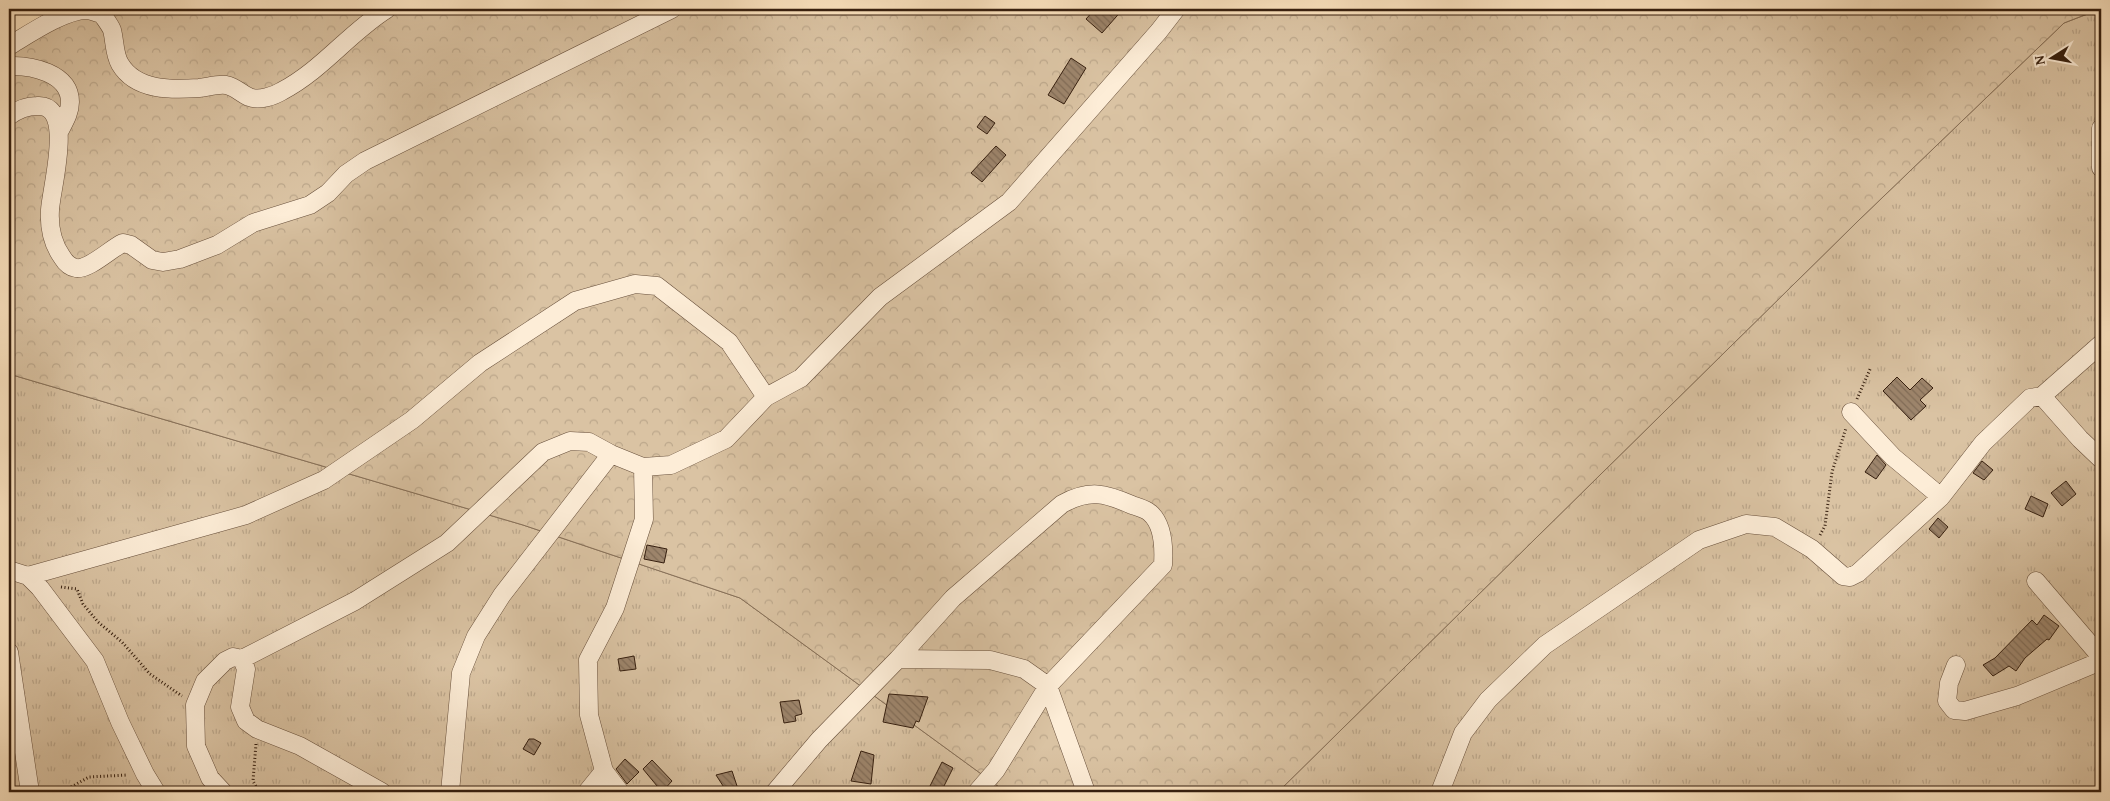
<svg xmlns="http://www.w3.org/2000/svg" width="2110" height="801" viewBox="0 0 2110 801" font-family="'Gentium Book Plus',serif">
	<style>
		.grass { fill: url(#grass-tufts); stroke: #887159 }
		.forest { fill: url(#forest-crowns); stroke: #887159 }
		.building { fill: url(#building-back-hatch); stroke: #361f0f }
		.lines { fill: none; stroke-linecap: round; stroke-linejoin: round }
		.minor-casing { stroke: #68503c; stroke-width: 19 }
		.path { stroke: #361f0f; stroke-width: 3; stroke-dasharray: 1 2.5; stroke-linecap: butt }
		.minor { stroke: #fdedd7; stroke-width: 18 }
	</style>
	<defs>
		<pattern id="grass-tufts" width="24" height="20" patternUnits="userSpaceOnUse" patternTransform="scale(1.25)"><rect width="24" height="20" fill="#dac3a3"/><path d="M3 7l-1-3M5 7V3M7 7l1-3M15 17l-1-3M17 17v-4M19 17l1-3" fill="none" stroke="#bca78b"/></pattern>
		<pattern id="forest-crowns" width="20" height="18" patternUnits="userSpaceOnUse" patternTransform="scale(1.25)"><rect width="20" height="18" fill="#dac3a3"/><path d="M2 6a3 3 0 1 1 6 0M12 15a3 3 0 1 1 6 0" fill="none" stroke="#bca78b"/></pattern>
		<pattern id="building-back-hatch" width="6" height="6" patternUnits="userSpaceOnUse" patternTransform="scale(1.25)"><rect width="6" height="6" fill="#9d856c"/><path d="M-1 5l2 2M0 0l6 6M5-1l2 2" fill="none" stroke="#816c57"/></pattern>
	</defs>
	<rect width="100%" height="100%" fill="#fce4c1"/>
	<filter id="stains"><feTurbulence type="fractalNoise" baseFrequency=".004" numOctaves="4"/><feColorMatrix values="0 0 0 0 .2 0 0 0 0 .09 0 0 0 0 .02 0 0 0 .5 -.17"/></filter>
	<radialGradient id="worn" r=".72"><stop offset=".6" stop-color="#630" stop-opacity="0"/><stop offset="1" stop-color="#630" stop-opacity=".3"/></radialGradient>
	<path class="grass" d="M2101,9V792H1278L1859,220L2064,23Z
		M9,374L523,525L740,598L1006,792H9Z"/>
	<path class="forest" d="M99,9H2100L2064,23L1859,220L1278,792H1006L740,598L523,525L9,374V39Z"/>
	<path class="building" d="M1095,9H1123L1102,33L1086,19Z
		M1071,58L1086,68L1064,104L1048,95Z
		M985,116L995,123L987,134L977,127Z
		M996,146L1006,155L982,182L971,173Z
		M1897,377L1910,390L1922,378L1933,388L1920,400L1926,406L1911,420L1883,391Z
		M1877,455L1886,465L1876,479L1865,472Z
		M1982,461L1993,470L1984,480L1973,473Z
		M2066,481L2076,494L2062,506L2051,493Z
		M2031,496L2048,504L2043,517L2025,509Z
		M1938,518L1948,527L1939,538L1929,529Z
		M647,545L667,549L664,563L644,559Z
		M2044,615L2059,626L2049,640L2047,639L2025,658L2016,671L2009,666L1993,676L1983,665L1995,658L2032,620L2037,625Z
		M634,656L636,669L620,671L618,659Z
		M889,694L928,697L919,722L916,721L913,728L883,722Z
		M799,700L802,714L795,716L796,721L784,723L780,702Z
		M529,739H534L541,743L534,755L523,749Z
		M861,751L874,755L871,784L851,781Z
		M625,759L639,772L627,784L616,769Z
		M652,760L672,781L662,792L643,769Z
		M942,762L953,768L941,792H927Z
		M732,771L739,792H727L716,775Z"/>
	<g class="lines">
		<defs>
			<path id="minor" d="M9,46C29,34 64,10 87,10C92,11 98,13 102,14C105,19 110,25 112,30C115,41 114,54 120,64C136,91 172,90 199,88C208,87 217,84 226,85C236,87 240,93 249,97C259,101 274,96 282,91C322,70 349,33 387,9
				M9,66C31,65 70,73 70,102C70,113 64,122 59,132
				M9,116C17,110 26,106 37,106C76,103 51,188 50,210C49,226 52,243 62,257C65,262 70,267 76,268C89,270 110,249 123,243L131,245L152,260L163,262L180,259L217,245L253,223L310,205L328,193L346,174L365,161L672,9
				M2101,128V168
				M2042,396L2101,344
				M1851,412L1893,457L1941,497
				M9,570L28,576L40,588L95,661L120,722L145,774L156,792
				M28,576L246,515L324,480L412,420L480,363L575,301L635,284L657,286L729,342L766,397
				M2036,581L2101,657
				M9,652L30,792
				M242,659L355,601L447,543L543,452L570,441L589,442L611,454
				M898,659L990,660L1024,669L1048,686L1086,792
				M1956,665L1949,683L1947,701L1954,710L1965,711L2017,696L2101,661
				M223,792L210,778L196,746L195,705L205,681L225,661L233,657L242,659L246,669L240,707L246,721L257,729L300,746L382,792
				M450,792L461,673L476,636L502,595L611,454L643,467
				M587,792L604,771
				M620,792L604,771L589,715L588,660L615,608L644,519L643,467L671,465L726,439L766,397L801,378L880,297L1009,202L1159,31L1176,9
				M775,792L819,740L898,659L953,598L1062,504C1089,489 1105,493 1132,505C1138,507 1146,509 1150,513C1164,525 1164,549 1163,565L1048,686L996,770L977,792
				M1440,792L1463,733L1488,700L1545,645L1699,540L1746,524L1775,527L1812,549L1843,576L1850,577L1858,573L1941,497L1983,443L2030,398L2042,396L2080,439L2101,459"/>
		</defs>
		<use href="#minor" class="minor-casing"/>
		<path class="path" d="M1857,399L1871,367
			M1820,535L1825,526L1832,472L1846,428
			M61,587L77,589L83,604L98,622L122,642L150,674L182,696
			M256,744L253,781L259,792
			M62,792L89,777L127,775"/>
		<use href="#minor" class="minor"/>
	</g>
	<rect width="2110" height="801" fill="none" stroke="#fce4c1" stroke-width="30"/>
	<rect x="10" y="10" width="2090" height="781" fill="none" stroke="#361f0f" stroke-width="2.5"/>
	<rect x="15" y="15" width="2080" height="771" fill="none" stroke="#361f0f"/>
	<g transform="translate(2052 58) rotate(259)" stroke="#fdedd7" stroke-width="4" paint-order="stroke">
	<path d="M0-4L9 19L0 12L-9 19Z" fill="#361f0f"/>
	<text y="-8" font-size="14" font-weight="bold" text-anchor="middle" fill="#361f0f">N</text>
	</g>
	<rect width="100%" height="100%" filter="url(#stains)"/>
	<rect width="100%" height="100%" fill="url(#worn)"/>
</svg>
